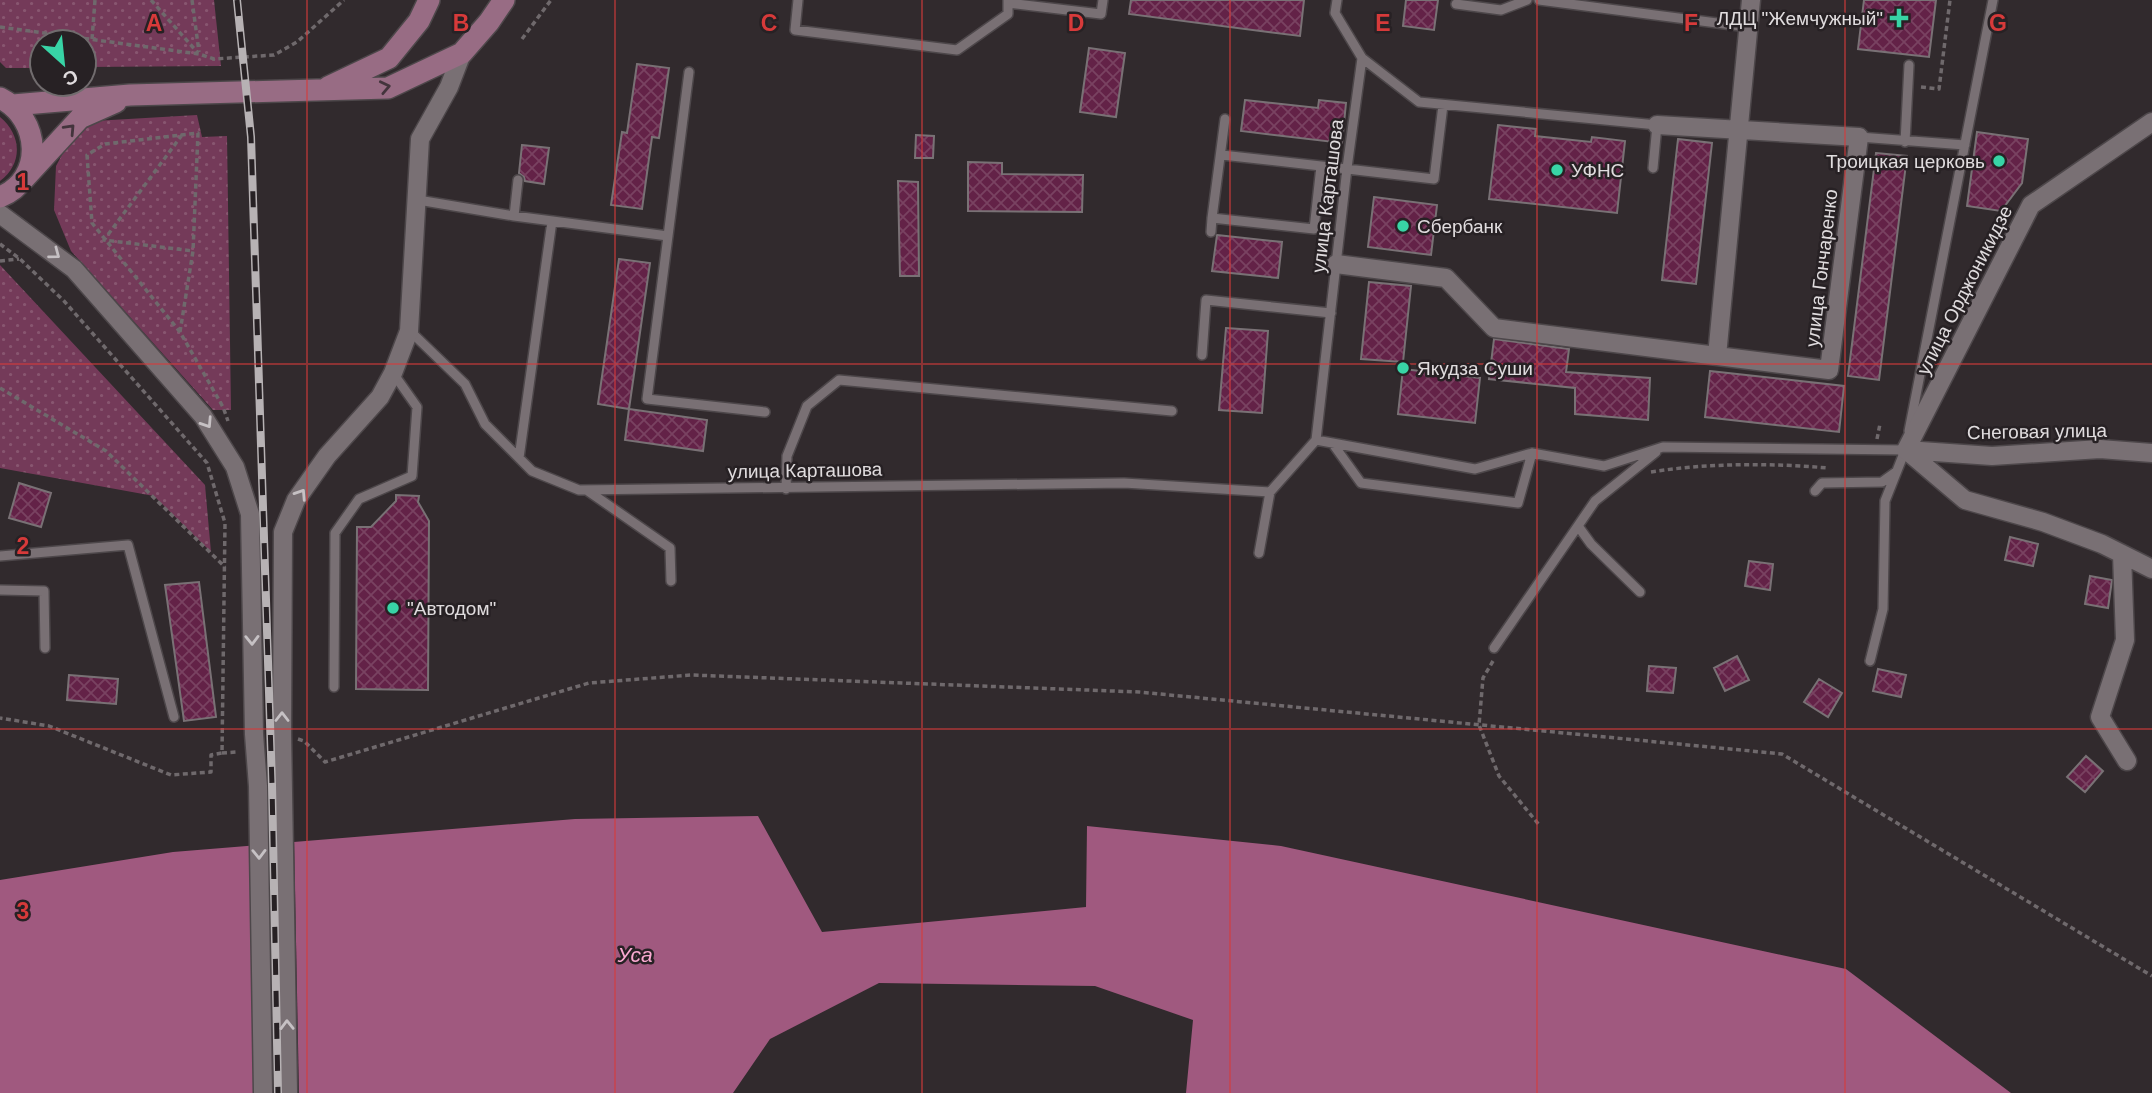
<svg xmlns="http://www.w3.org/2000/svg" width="2152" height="1093" viewBox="0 0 2152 1093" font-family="Helvetica,sans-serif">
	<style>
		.green { fill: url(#green-dots) }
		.water { fill: #a0597f }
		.pier { fill: #312a2d }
		.building { fill: url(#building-cross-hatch); stroke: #797175; stroke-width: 2 }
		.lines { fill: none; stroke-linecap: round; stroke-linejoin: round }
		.service-casing { stroke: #4d474a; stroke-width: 12 }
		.minor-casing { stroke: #4d474a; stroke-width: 21 }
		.secondary-casing { stroke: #4d474a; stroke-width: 24 }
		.path { stroke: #6f696c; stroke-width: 3.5; stroke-dasharray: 5 3.5; stroke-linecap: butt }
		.service { stroke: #797074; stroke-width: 9 }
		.minor { stroke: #797074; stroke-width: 18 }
		.secondary { stroke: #986c84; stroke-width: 21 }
		.rail-casing { stroke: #b7b2b4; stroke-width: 8 }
		.rail { stroke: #272124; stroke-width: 5; stroke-dasharray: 16; stroke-linecap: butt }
		.oneway { stroke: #43343c }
		.oneway2 { stroke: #c6c1c4 }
		.grid { fill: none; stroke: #d73a3a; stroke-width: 2; stroke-opacity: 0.55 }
		.poi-dot { fill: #38d4a6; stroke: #272124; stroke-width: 2.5 }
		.labels { text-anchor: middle; stroke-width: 5; stroke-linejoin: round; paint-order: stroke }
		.poi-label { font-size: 19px; fill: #e0dcde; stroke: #272124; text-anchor: start }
		.street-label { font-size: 19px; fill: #e0dcde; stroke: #272124 }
		.water-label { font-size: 21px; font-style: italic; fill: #fbaad2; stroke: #272124 }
		.grid-label { font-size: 23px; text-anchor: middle; font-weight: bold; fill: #d73a3a; stroke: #272124; stroke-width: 5; stroke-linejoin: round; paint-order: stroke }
	</style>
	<defs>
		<pattern id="green-dots" width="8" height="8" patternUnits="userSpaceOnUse" patternTransform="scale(1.75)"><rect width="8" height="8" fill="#743a59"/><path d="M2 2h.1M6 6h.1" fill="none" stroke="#885670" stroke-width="1.8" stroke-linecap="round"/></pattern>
		<pattern id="building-cross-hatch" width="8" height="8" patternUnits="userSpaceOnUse" patternTransform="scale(1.75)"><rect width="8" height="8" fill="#632247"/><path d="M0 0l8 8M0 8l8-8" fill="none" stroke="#794261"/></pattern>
	</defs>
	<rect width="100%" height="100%" fill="#312a2d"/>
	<path class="green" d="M0,0H214L221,66L84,67V42H42V68H6L0,62Z
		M197,115L202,137L227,136L231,410H213L71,251L54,210L56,166L71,138L94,121Z
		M0,117C22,135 23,164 0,181Z
		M0,265L205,485L211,552L154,496L0,468Z"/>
	<path class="water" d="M758,816L822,932L1086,907L1087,826L1281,846L1846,969L2011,1093H1186L1193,1020L1095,986L879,983L770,1039L733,1093H0V880L173,852L575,819Z"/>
	<path class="pier" d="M294,839L299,1093H255L251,842Z"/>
	<path class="building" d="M1131,0H1304L1300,36L1129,14Z
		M1406,0H1438L1434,30L1403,26Z
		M1864,0H1936L1929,57L1858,49Z
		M1089,48L1125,53L1116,117L1080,112Z
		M637,64L669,68L659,138L652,137L642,209L611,205L622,132L627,133Z
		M1245,100L1318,108L1319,100L1346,103L1342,143L1241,131Z
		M1498,125L1536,129L1535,136L1591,142L1592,137L1625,141L1617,213L1489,199Z
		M1977,132L2028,139L2022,183L2001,211L1967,206Z
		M916,135L934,136L933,158H915Z
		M1678,139L1712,143L1696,284L1662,280Z
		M522,145L549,148L544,184L525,181L524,177L519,173Z
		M1876,153L1907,156L1879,380L1848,376Z
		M968,162L1002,163V174L1083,175L1082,212L968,211Z
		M898,181L918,182L919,276H900Z
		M1374,197L1437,205L1431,255L1368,247Z
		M1217,235L1282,242L1278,278L1212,271Z
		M619,259L650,263L629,409L598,404Z
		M1369,282L1411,286L1403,362L1361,359Z
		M1226,328L1268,331L1262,413L1219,410Z
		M1494,339L1569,349L1566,372L1650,378L1648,420L1575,414V388L1489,379Z
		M1403,369L1480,378L1475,423L1398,414Z
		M1710,371L1844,386L1839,432L1705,417Z
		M629,409L707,420L703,451L625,440Z
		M19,483L51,493L41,527L9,518Z
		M396,495L419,496L418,502L429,521L428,690L356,689L357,527H371L396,501Z
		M2010,537L2038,544L2033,566L2005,560Z
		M1749,561L1773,564L1770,590L1745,586Z
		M2090,576L2112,580L2108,608L2085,604Z
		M199,582L216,717L184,721L165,585Z
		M1737,656L1749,680L1725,691L1714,668Z
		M1649,666L1676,668L1673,693L1647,691Z
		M1878,669L1906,675L1901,697L1873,691Z
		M69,675L118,679L116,704L67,700Z
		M1819,679L1842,693L1828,717L1804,702Z
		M2086,756L2103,771L2085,792L2067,777Z"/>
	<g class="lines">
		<defs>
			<path id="service" d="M798,0L795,30L957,50L1008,14V0
				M1337,0L1335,13L1362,58L1347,168L1316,440L1475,469L1532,453L1604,466L1663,447L1906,450
				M1539,0L1748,27
				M1008,3L1101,14L1103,0
				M1456,4L1501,10L1527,0
				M1362,58L1419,102L1657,125L1653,168
				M1859,137L1965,145
				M1905,142L1909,65
				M1222,155L1321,166
				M418,200L514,216L668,236L647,399L765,412
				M514,216L518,180
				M1212,218L1225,119
				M1211,232L1212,218L1314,229L1321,166L1434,179L1443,105
				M668,236L689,72
				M410,331L465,384L485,424L532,471L579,490L1124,483L1270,492
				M1202,355L1206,300L1331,313
				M1909,431L1993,0
				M1333,444L1361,483L1518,503L1532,453
				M519,458L552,221
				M786,489L787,456L807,406L839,380L1172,411
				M588,491L670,548L671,581
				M1815,491L1822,483L1882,482L1896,472
				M1578,526L1591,544L1640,592
				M1259,553L1270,492L1316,440
				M0,556L128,545L174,717
				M0,590L44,591L45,648
				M1494,648L1595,501L1656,452
				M1870,661L1883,609L1885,501L1906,448
				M334,687L335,533L359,499L412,476L417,407L393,373"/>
			<path id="minor" d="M0,214L74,269L203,416L235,467L250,514L254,734L258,786L263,1093
				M1336,264L1446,278L1494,328L1829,370L1859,137L1657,125
				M1717,356L1751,0
				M1906,450L2031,205L2152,122
				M1906,450L1965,500L2043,522L2102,544L2152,569
				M1906,450L1992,456L2100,449L2152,453
				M2122,554L2125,640L2100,717L2127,761
				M288,1093L282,733L283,532L296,500L327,456L380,397L393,373L409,331L420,139L449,87L462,53"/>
			<path id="secondary" d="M328,87L389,58L419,21L429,0
				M0,98C41,118 45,179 0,197
				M13,105L130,95L388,88L462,53L489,22L504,0
				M24,179L80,118L116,102"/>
		</defs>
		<use href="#service" class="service-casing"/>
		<use href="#minor" class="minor-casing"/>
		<use href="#secondary" class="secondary-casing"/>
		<path class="path" d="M151,0L198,53
			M192,0L199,52
			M0,27L199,54L214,59L274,55L297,42L344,0
			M92,39L95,0
			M522,39L551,0
			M1921,87L1939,89L1950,0
			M182,135L104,240L193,251
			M0,244L20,259L64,301L207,463L225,523L222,753L211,755V772L171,775L49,726L0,718
			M0,261L19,259
			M180,332L193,251L198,133L105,144L87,155L92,223L180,332L223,407L228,421
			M0,388L106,451L225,567
			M1877,439L1880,424
			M1651,472C1708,463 1771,463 1828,468
			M1493,661L1483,678L1479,725L1499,776L1540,826
			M298,739L304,741L325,762L589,683L691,675L1139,692L1782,754L2152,976
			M222,753L237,752"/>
		<use href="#service" class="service"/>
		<use href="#minor" class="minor"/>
		<use href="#secondary" class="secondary"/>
		<defs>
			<path id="rail" d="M237,0L251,137L272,785L278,1093"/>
		</defs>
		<use href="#rail" class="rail-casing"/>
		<use href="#rail" class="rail"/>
	</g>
	<defs><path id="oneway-chevron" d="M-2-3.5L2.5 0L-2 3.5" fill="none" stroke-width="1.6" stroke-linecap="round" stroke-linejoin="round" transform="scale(1.75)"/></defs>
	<g class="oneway">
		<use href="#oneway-chevron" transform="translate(385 87) rotate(-12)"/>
		<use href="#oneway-chevron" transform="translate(70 129) rotate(-47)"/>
	</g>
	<g class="oneway2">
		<use href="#oneway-chevron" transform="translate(55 254) rotate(37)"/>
		<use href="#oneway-chevron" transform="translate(207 423) rotate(57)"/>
		<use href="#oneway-chevron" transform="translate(301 494) rotate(-57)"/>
		<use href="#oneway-chevron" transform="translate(252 640) rotate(89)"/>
		<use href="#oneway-chevron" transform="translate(282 717) rotate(-90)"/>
		<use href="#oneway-chevron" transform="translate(259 854) rotate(89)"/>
		<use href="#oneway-chevron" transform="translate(287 1025) rotate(-91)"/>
	</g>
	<path class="grid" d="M307,0V1093M615,0V1093M922,0V1093M1230,0V1093M1537,0V1093M1845,0V1093M0,364H2152M0,729H2152"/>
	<g class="poi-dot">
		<path d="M1895.5 7.5h7v7h7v7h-7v7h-7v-7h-7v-7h7z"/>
		<circle cx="1999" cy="161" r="7"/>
		<circle cx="1557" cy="170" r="7"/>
		<circle cx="1403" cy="226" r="7"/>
		<circle cx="1403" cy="368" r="7"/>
		<circle cx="393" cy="608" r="7"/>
	</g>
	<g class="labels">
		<g class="poi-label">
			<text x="1883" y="25" text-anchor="end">ЛДЦ "Жемчужный"</text>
			<text x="1985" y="168" text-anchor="end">Троицкая церковь</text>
			<text x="1571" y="177">УФНС</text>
			<text x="1417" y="233">Сбербанк</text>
			<text x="1417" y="375">Якудза Суши</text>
			<text x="407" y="615">"Автодом"</text>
		</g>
		<g class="street-label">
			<text transform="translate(1327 196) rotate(-83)" y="7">улица Карташова</text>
			<text transform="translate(1821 268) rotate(-83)" y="7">улица Гончаренко</text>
			<text transform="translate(1964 290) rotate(-63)" y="7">улица Орджоникидзе</text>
			<text transform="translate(2037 431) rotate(-1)" y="7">Снеговая улица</text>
			<text transform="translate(805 470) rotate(-1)" y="7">улица Карташова</text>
		</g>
		<g class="water-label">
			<text x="635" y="962">Уса</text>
		</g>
	</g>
	<g class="grid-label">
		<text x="154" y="31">A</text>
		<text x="461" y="31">B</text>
		<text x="769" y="31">C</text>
		<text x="1076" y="31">D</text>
		<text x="1383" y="31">E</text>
		<text x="1691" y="31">F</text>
		<text x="1998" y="31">G</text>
		<text x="23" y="190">1</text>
		<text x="23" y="554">2</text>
		<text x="23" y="919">3</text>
	</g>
	<g transform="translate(63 63) rotate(153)"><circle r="33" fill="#272124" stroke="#716c6e" stroke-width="2"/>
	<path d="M0-5L12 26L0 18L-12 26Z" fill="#38d4a6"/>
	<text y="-10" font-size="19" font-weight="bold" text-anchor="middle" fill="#e0dcde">С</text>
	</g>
</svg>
